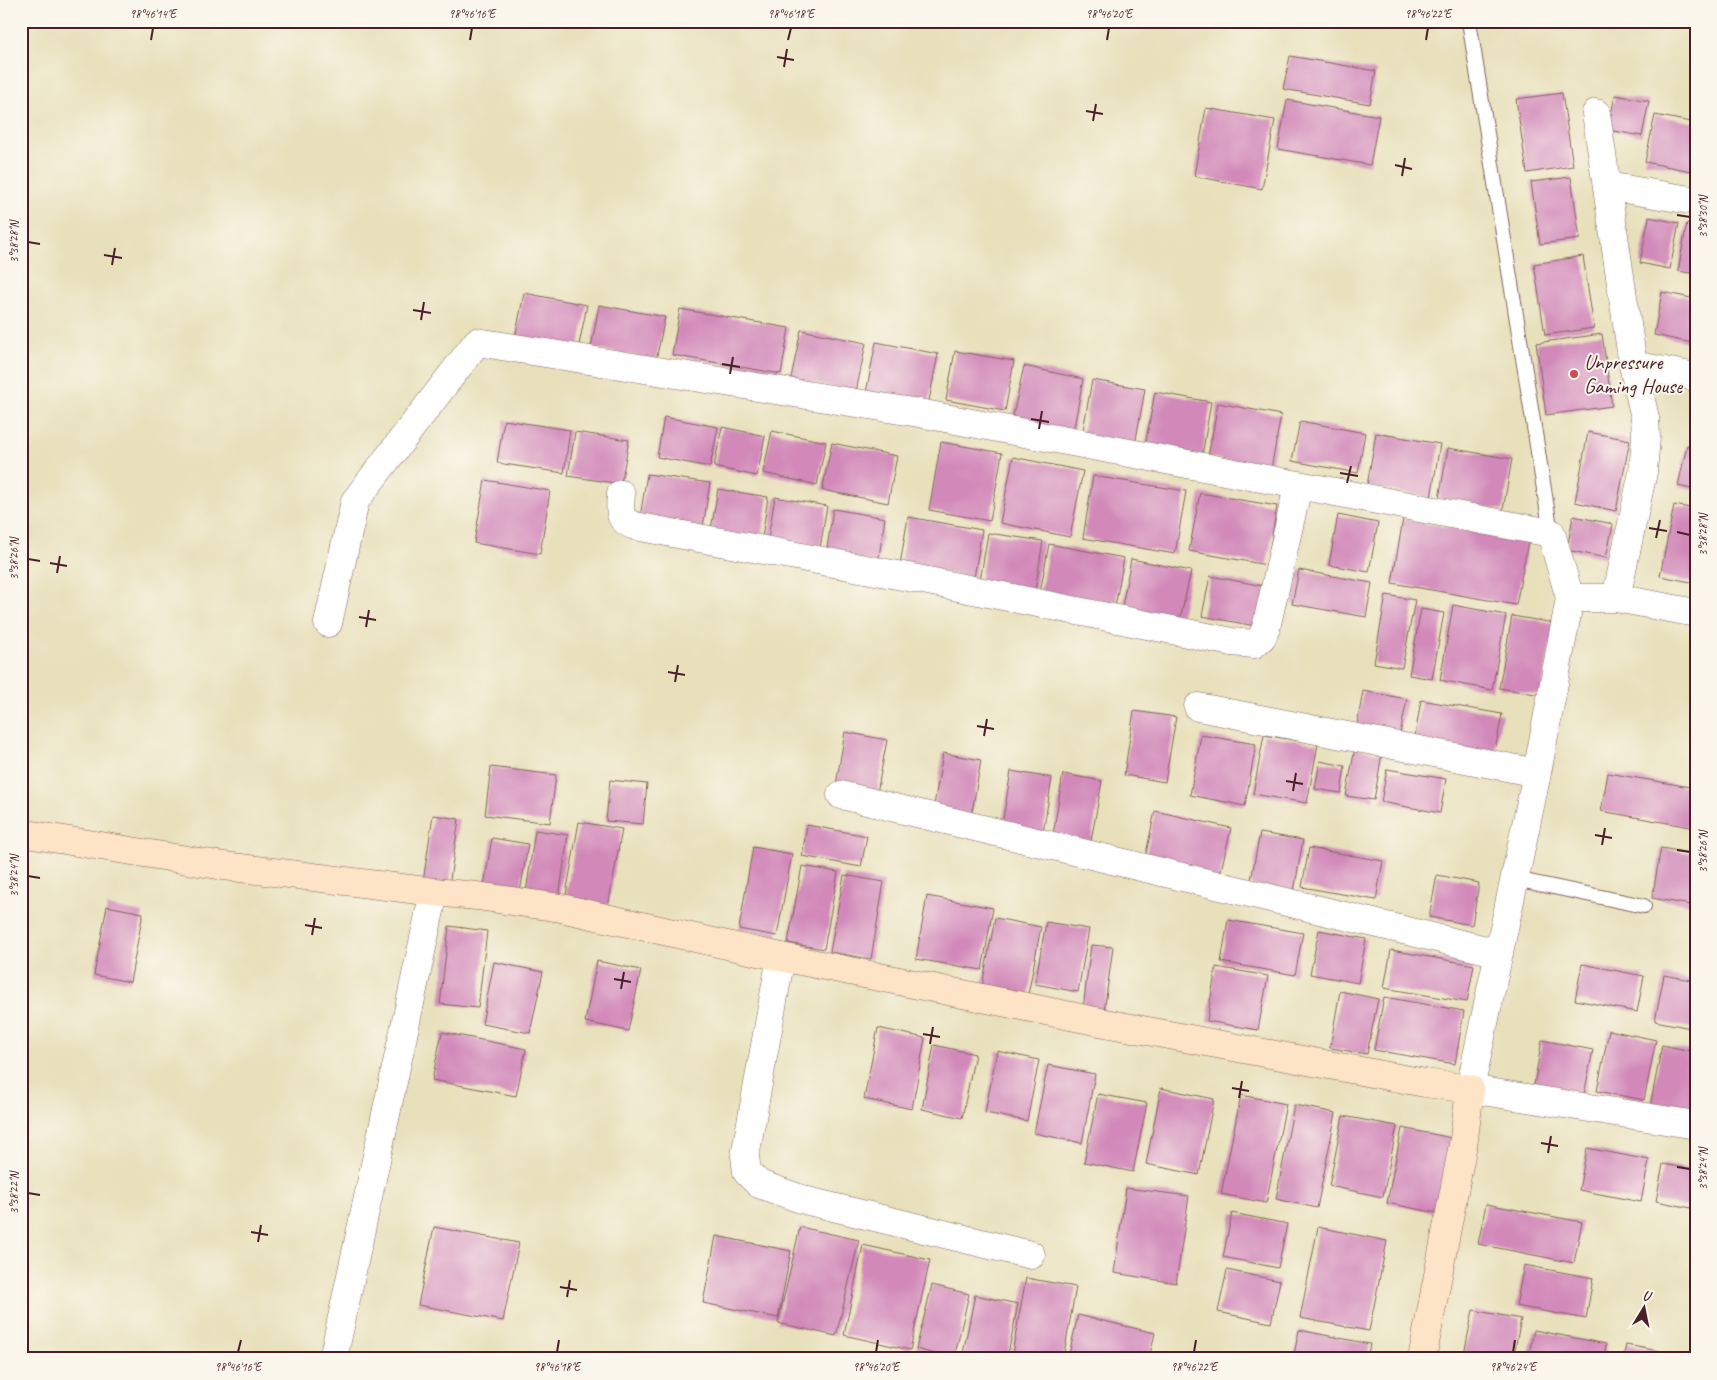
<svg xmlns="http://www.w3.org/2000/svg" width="1717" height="1380" viewBox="0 0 1717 1380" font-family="Caveat,sans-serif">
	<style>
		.building { fill: #d289ba }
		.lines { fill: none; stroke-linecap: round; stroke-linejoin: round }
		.lane-casing { stroke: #81635d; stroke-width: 16 }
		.street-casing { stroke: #81635d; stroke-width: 29 }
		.secondary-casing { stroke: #81635d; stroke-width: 29 }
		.lane { stroke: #fff; stroke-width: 14 }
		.street { stroke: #fff; stroke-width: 28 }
		.secondary { stroke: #fee4c6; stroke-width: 28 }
		.ticks { fill: none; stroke: #4a1f2b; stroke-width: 2 }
		.poi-dot { fill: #d1495b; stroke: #fbf7ec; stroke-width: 2 }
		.labels { text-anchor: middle; stroke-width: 4; stroke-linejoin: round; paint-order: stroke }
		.poi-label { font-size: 21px; fill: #4a1f2b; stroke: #fbf7ec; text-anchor: start }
		.neatline { fill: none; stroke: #4a1f2b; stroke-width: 2 }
		.ticks-label { font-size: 12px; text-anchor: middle; fill: #4a1f2b }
	</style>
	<rect width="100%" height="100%" fill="#fbf7ec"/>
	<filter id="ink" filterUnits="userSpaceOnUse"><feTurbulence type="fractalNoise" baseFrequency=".02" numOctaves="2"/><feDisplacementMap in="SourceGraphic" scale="10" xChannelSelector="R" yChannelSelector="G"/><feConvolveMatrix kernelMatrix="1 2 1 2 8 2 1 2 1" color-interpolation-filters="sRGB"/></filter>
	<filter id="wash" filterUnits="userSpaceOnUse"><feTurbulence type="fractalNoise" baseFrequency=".0096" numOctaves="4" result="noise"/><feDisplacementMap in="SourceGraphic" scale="20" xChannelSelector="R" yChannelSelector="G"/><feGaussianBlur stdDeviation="1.12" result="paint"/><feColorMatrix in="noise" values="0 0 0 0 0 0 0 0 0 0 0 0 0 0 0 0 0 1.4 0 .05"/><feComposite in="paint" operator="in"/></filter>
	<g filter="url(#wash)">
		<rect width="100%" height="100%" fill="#e8e0bb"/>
		<g id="blocks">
			<path class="building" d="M1290,56L1376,71L1370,104L1283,89Z
				M1562,93L1573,166L1527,173L1516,99Z
				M1615,95L1649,101L1642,136L1608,130Z
				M1287,100L1379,116L1370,165L1278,149Z
				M1206,108L1275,120L1262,189L1194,176Z
				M1655,115L1696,123V172L1645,162Z
				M1571,177L1580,239L1540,244L1531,182Z
				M1649,217L1679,223L1670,269L1640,263Z
				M1687,223L1696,225V274L1678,271Z
				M1583,256L1594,328L1545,335L1534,264Z
				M1662,292L1696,299V325L1692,343L1654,335Z
				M524,293L587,305L578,350L515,338Z
				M599,305L665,317L656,360L591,348Z
				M680,309L789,328L781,374L672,355Z
				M801,330L866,343L856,392L791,378Z
				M1602,334L1612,406L1546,415L1536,343Z
				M876,342L938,354L928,406L866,393Z
				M955,351L1014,361L1005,411L946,400Z
				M1024,366L1083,379L1073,433L1012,420Z
				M1092,380L1145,389L1135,445L1082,436Z
				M1155,392L1211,402L1202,456L1145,446Z
				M1218,403L1281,415L1271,469L1208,457Z
				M1695,406H1696V441L1689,439Z
				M664,417L718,427L710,467L657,457Z
				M504,420L570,430L564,473L497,463Z
				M1300,421L1365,433L1358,473L1292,461Z
				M722,427L765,436L757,476L714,467Z
				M772,431L826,442L817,485L763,473Z
				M575,432L629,440L621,484L568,476Z
				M1588,432L1630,440L1616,511L1575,502Z
				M1376,433L1440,444L1431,498L1367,486Z
				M941,442L1002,453L990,521L929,510Z
				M832,443L897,456L888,503L822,490Z
				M1687,445L1696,446V490L1678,486Z
				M1448,448L1512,459L1503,510L1439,499Z
				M1013,457L1083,471L1070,537L1000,523Z
				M647,474L710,483L702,533L639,524Z
				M1093,476L1186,491L1175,554L1083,538Z
				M485,480L550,491L540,554L474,543Z
				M718,489L768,497L761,544L710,535Z
				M1200,493L1277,506L1267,565L1189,551Z
				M775,497L827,506L819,554L767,545Z
				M1674,505L1696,509V583L1660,576Z
				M833,509L885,518L878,563L826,555Z
				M1338,515L1378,523L1369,572L1329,565Z
				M1573,516L1613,524L1606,558L1567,550Z
				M908,517L982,530L974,578L900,565Z
				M1403,519L1528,542L1516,605L1392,583Z
				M988,533L1043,541L1035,590L980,581Z
				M1049,544L1124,558L1115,607L1040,593Z
				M1131,559L1191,571L1180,620L1122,607Z
				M1299,570L1372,583L1366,617L1292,604Z
				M1210,576L1269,587L1261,627L1202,616Z
				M1386,595L1415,600L1402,668L1374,663Z
				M1453,605L1506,615L1492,690L1440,680Z
				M1421,609L1444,613L1432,679L1409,675Z
				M1512,616L1554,623L1541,695L1499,688Z
				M1363,691L1407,699L1399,739L1356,731Z
				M1421,700L1502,714L1494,756L1414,742Z
				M1134,711L1176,717L1165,782L1124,775Z
				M845,732L887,740L877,793L836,785Z
				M1201,735L1256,744L1245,806L1190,795Z
				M1264,735L1318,744L1307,803L1253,794Z
				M1355,748L1382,754L1374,800L1346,796Z
				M943,753L981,760L971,818L933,811Z
				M1320,761L1345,766L1341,793L1315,789Z
				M491,767L556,775L550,823L485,815Z
				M1387,769L1446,779L1440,813L1381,802Z
				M1011,771L1052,778L1043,833L1002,825Z
				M1608,773L1696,788V828L1601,811Z
				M1063,774L1102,781L1091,841L1053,835Z
				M610,780L647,784L643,824L606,821Z
				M1155,811L1231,828L1219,879L1144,863Z
				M433,815L459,819L449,886L423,882Z
				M579,822L622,829L608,907L565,900Z
				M807,825L867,836L861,867L802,856Z
				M535,830L568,835L559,898L526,893Z
				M1260,833L1303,840L1294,892L1250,885Z
				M492,838L528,844L519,899L483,892Z
				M753,847L792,854L777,936L739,929Z
				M1309,848L1383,861L1376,900L1302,887Z
				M1661,848L1696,854V906L1652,898Z
				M802,866L838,872L824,949L788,943Z
				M844,875L884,882L871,959L830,952Z
				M1437,875L1479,883L1472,925L1429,917Z
				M927,896L993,908L982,970L916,959Z
				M107,906L143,913L130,982L94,975Z
				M995,918L1041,927L1028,995L982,986Z
				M1228,920L1303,933L1295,975L1221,962Z
				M1046,922L1089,929L1078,992L1035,984Z
				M449,926L487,931L478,1008L440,1004Z
				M1319,930L1366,939L1358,983L1310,974Z
				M1091,945L1113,947L1104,1012L1083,1009Z
				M1391,950L1474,965L1467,1002L1384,988Z
				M597,961L641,970L628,1031L585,1022Z
				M494,962L543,972L530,1033L482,1024Z
				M1582,964L1644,976L1637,1012L1575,1000Z
				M1216,967L1268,976L1258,1030L1207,1021Z
				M1664,975L1696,981V1029L1655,1021Z
				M1340,991L1378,999L1367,1054L1330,1048Z
				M1384,997L1464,1011L1455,1064L1374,1050Z
				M878,1028L925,1038L912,1109L864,1099Z
				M1609,1030L1656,1040L1644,1100L1597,1091Z
				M442,1032L526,1049L516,1096L432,1080Z
				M1542,1040L1593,1050L1584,1095L1534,1085Z
				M934,1045L975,1054L962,1118L922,1109Z
				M1662,1045L1696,1052V1108L1694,1115L1650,1107Z
				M997,1051L1039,1060L1027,1121L985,1113Z
				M1048,1065L1095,1074L1082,1143L1034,1133Z
				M1161,1088L1214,1099L1199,1175L1146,1164Z
				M1098,1094L1147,1103L1133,1172L1084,1162Z
				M1241,1095L1286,1104L1266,1203L1221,1194Z
				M1294,1105L1336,1113L1317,1208L1276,1199Z
				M1343,1116L1397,1126L1383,1197L1329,1186Z
				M1402,1128L1452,1138L1437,1213L1387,1203Z
				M1587,1148L1649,1160L1641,1202L1579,1190Z
				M1663,1164L1696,1170V1209L1656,1201Z
				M1126,1188L1189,1196L1176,1283L1114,1273Z
				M1486,1204L1582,1222L1574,1263L1478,1244Z
				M1232,1213L1287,1224L1278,1268L1223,1257Z
				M434,1227L519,1243L503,1321L418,1305Z
				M800,1227L859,1240L836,1336L778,1323Z
				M1318,1227L1387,1241L1369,1331L1300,1318Z
				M716,1236L791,1251L778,1318L703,1303Z
				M863,1245L930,1260L910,1350L844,1335Z
				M1524,1265L1593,1278L1586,1319L1516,1306Z
				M1227,1270L1280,1281L1271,1323L1218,1312Z
				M1026,1278L1076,1287L1063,1359H1011Z
				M932,1285L969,1294L954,1359L916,1349Z
				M975,1295L1018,1304L1007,1359L962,1358Z
				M1473,1310L1521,1319L1513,1359H1463Z
				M1078,1315L1155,1333L1149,1359H1068Z
				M1299,1330L1370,1344L1367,1359H1293Z
				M1534,1330L1606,1344L1604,1359H1528Z
				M1626,1345L1659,1351L1657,1359H1623Z
				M1201,1352L1231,1358V1359H1200Z"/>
		</g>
	</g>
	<g filter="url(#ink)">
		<use href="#blocks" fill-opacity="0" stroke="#81635d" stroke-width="1"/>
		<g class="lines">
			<defs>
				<path id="lane" d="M1469,21L1551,533
					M1515,879L1644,906"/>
				<path id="street" d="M1596,113L1633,365L1645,418L1646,437L1643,472L1616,598
					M1607,186L1696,201
					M1633,365L1696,377
					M621,494C620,510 617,520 635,526L908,577L1232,642L1254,644L1262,637L1266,628L1298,486
					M1696,613L1616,598H1570L1537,773L1470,1089L1696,1125
					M328,623L355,501L477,342L919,413L1551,533L1570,598
					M1198,707L1537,773
					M841,795L1499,953
					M781,957L745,1156L747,1172L759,1184L804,1200L1031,1255
					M333,1359L434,892"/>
				<path id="secondary" d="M21,833L224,866L434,892L477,896L561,908L781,957L1105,1023L1425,1083L1470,1089L1464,1139L1422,1359"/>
			</defs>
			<use href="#lane" class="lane-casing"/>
			<use href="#street" class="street-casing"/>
			<use href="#secondary" class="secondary-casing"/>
			<use href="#lane" class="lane"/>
			<use href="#street" class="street"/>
			<use href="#secondary" class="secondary"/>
		</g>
	</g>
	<path class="ticks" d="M151,40L153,28M470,40L472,28M788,40L791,28M1107,40L1109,28M1426,40L1428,28M777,57L794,60M784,67L787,49M1086,111L1103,114M1093,121L1096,104M1395,165L1412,169M1402,176L1405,158M1677,215L1690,217M28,242L40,244M104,255L122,258M112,265L115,248M413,310L431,313M421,320L424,302M722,364L740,367M730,374L733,357M1031,419L1049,422M1039,429L1042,411M1340,473L1358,476M1347,483L1351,466M1649,528L1667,531M1677,532L1690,535M1656,538L1660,520M28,559L40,561M50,563L67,566M57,573L60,556M359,617L376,620M366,627L369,610M668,672L685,675M675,682L678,665M977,726L994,729M984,736L987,719M1286,781L1303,784M1293,791L1296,773M1595,835L1612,838M1602,845L1605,828M1677,850L1690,852M28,876L40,878M305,925L322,928M312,935L315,918M614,979L631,982M621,989L624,972M923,1034L940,1037M930,1044L933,1027M1232,1088L1249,1091M1239,1098L1242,1081M1541,1143L1558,1146M1548,1153L1551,1136M1677,1167L1690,1169M28,1193L40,1195M251,1232L268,1235M258,1242L261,1225M560,1287L577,1290M567,1297L570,1280M238,1352L241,1340M557,1352L559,1340M876,1352L878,1340M1194,1352L1196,1340M1513,1352L1515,1340"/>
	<circle class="poi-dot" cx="1574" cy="374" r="5"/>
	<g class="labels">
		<g class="poi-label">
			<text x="1584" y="369">Unpressure<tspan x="1584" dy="24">Gaming House</tspan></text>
		</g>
	</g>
	<rect width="1717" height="1380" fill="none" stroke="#fbf7ec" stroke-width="55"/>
	<g transform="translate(1644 1308) rotate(10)" stroke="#fbf7ec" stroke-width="4" paint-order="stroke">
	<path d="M0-4L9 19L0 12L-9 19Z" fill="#4a1f2b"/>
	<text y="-8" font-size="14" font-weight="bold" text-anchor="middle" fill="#4a1f2b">U</text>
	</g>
	<rect x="28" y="28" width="1662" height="1324" class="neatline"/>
	<g class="ticks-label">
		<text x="153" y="18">98°46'14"E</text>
		<text x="472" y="18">98°46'16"E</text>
		<text x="791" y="18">98°46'18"E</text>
		<text x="1109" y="18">98°46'20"E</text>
		<text x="1428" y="18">98°46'22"E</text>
		<text transform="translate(1703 217) rotate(-90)" y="4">3°38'30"N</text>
		<text transform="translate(14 242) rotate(-90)" y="4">3°38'28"N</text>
		<text transform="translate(1703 535) rotate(-90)" y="4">3°38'28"N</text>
		<text transform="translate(14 559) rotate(-90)" y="4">3°38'26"N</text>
		<text transform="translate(1703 852) rotate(-90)" y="4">3°38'26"N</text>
		<text transform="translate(14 876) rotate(-90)" y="4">3°38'24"N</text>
		<text transform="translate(1703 1169) rotate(-90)" y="4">3°38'24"N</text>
		<text transform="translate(14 1193) rotate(-90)" y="4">3°38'22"N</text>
		<text x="238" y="1371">98°46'16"E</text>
		<text x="557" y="1371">98°46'18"E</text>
		<text x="876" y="1371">98°46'20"E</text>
		<text x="1194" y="1371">98°46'22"E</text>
		<text x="1513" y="1371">98°46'24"E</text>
	</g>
</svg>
